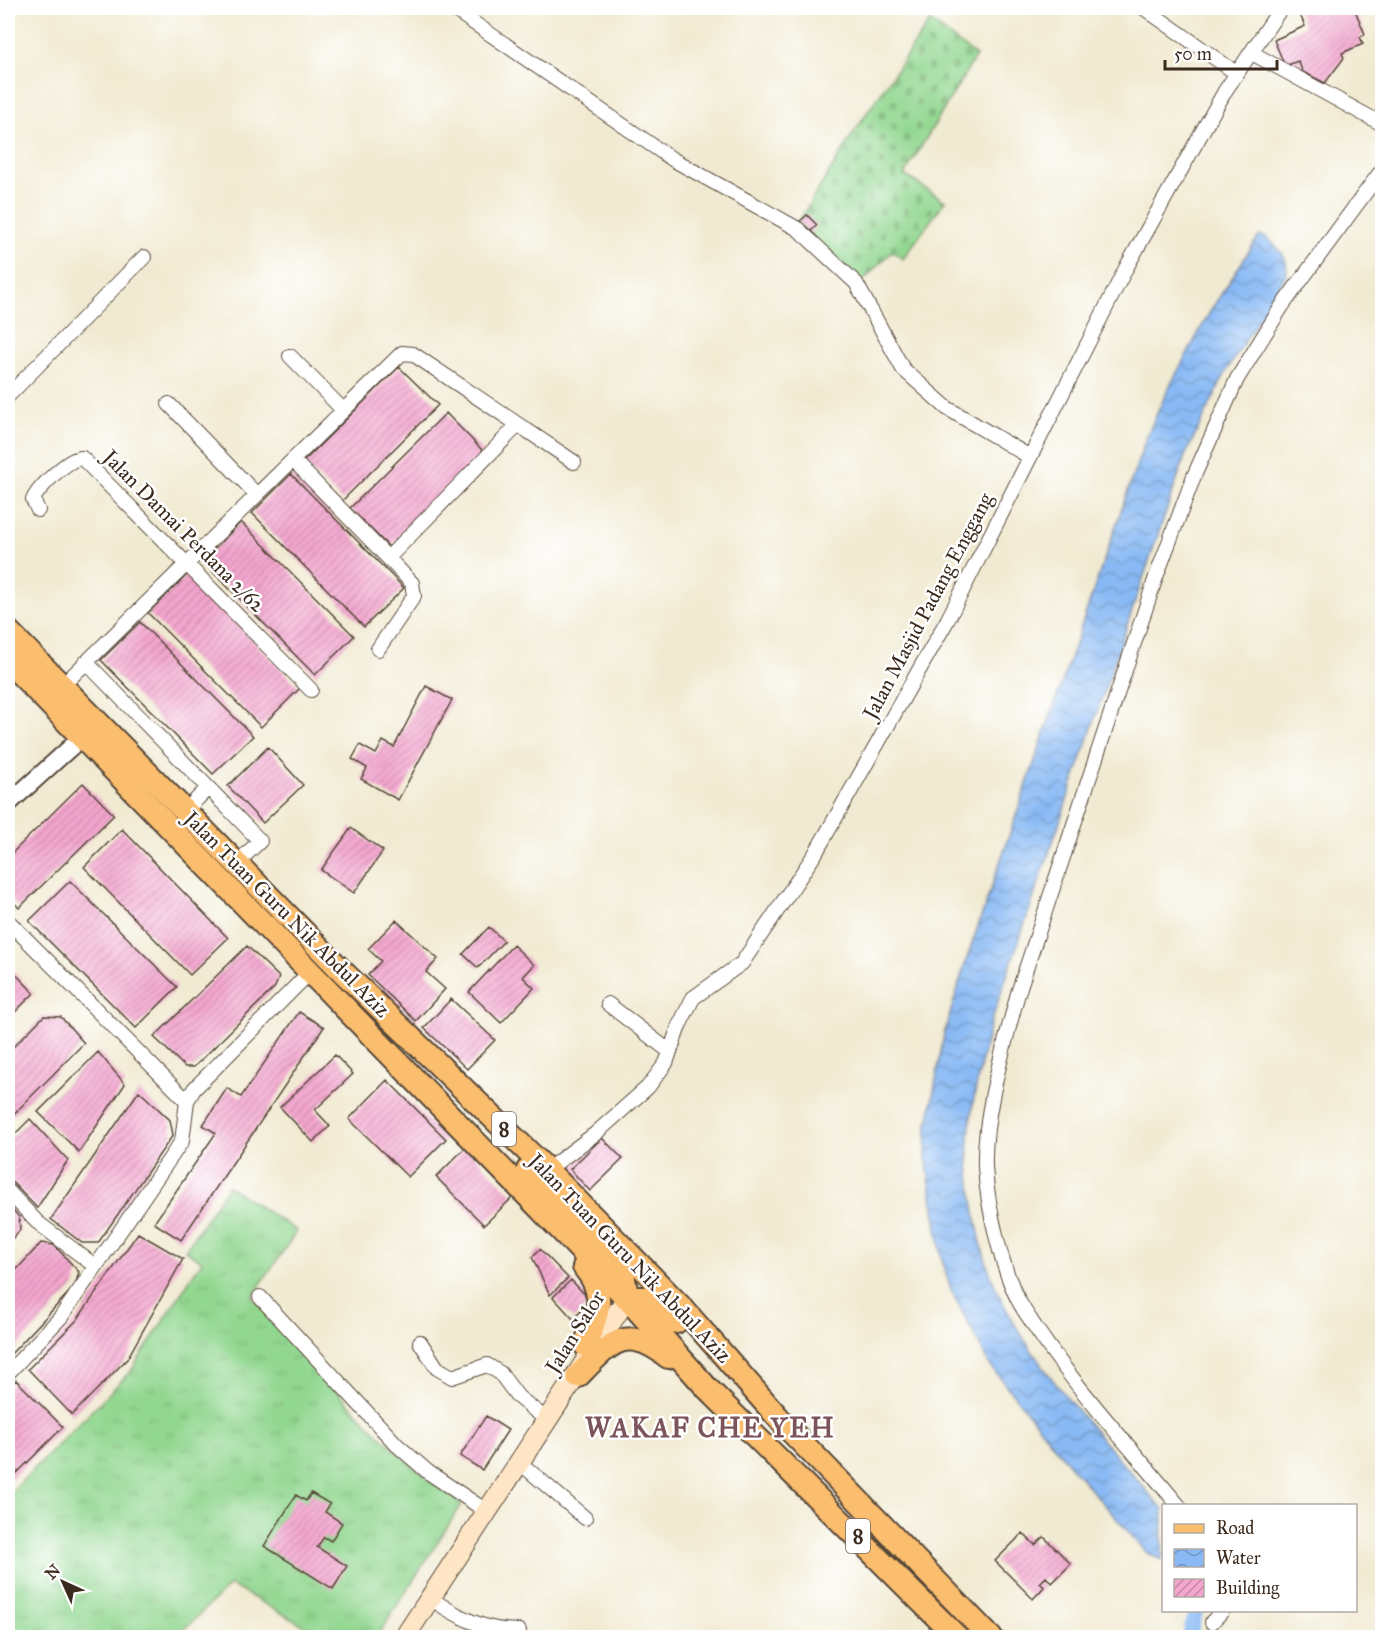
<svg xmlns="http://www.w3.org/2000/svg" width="1390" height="1645" viewBox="0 0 1390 1645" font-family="'IM FELL Great Primer',serif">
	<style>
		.grass { fill: url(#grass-tufts); stroke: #668057; stroke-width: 1.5 }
		.cemetery { fill: url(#cemetery-stones); stroke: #668057; stroke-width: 1.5 }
		.water { fill: url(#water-waves); stroke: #627289; stroke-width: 1.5 }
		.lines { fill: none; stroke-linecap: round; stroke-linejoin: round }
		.canal { stroke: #88b9f4; stroke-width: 15 }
		.building { fill: url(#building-hatch) }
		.minor-casing { stroke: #564739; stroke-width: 16 }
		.tertiary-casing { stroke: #564739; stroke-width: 20 }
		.secondary-casing { stroke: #564739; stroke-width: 22 }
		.primary-casing { stroke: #564739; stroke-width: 26 }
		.minor { stroke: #fff; stroke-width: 14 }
		.tertiary { stroke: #fff; stroke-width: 16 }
		.secondary { stroke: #fde5c5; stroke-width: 20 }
		.primary { stroke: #fbbd6e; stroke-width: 22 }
		.labels { text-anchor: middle; stroke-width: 5; stroke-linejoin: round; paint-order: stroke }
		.shield { fill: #fff; stroke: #766a62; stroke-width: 1.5 }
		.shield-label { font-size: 20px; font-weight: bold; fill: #3b2a1e }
		.street-label { font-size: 21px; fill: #3b2a1e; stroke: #fff }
		.district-label { font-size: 27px; font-weight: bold; letter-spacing: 1.5px; fill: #7c555c; stroke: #fff }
	</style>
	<defs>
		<pattern id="grass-tufts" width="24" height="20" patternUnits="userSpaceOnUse" patternTransform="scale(1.5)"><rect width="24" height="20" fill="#92d790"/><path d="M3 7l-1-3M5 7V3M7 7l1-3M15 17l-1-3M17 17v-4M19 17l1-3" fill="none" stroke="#7fb97c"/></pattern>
		<pattern id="cemetery-stones" width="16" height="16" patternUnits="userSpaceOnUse" patternTransform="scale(1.5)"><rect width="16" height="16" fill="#92d790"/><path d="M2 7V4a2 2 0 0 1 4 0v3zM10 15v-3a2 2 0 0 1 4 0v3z" fill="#7fb97c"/></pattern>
		<pattern id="water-waves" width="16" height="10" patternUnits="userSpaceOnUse" patternTransform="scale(1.5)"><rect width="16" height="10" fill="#88b9f4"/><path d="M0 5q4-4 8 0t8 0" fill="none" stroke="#7097c5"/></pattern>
		<pattern id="building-hatch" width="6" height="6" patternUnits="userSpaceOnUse" patternTransform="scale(1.5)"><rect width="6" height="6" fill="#f4a6cf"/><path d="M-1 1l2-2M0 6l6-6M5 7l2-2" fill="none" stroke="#c787a7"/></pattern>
	</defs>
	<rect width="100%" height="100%" fill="#fff"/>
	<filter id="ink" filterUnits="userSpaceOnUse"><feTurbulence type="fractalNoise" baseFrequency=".0167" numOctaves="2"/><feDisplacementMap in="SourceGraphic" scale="12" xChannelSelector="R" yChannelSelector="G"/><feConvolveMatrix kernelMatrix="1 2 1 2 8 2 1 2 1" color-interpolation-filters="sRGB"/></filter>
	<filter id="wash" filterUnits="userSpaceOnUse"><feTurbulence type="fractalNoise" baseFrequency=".008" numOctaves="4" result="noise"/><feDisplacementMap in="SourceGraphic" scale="24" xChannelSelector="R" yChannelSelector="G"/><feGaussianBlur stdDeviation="1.35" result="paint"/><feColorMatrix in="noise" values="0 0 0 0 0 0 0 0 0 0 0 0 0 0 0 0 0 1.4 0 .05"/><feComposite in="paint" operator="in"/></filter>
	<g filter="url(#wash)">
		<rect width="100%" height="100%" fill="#f1ead2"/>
		<path class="grass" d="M228,1186L297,1231L252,1297C319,1370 381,1448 462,1504L377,1637H325L230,1585L176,1637L8,1638V1495L131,1371L202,1261L185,1250Z"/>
		<path class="cemetery" d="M930,21L976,56L904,175L945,201L903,259L892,251L863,281L797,224L858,126Z"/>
		<path class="water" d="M1259,236H1264C1277,246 1290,257 1286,275L1227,370L1185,456L989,1028C980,1071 966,1120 969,1164C972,1197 979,1244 991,1276C1024,1361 1105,1440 1163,1510L1162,1560L1148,1554L1070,1466L990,1365L951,1290L942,1260L926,1157L927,1130L944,1034L964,967L1146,438L1168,389L1211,310Z"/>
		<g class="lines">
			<path class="canal" d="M1189,1638L1196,1610"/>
		</g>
		<g id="blocks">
			<path class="building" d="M1297,8H1354L1365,34L1360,37L1363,44L1342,53L1344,58L1325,83L1303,72L1298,61L1285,66L1274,40L1305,26Z
				M807,215L817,225L809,233L799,222Z
				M399,367L438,405L342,501L303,462Z
				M446,413L484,452L389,547L350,508Z
				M291,474L404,588L364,627L252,513Z
				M241,522L354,636L315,675L202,561Z
				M188,574L300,688L261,727L148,613Z
				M140,622L253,736L213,774L101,660Z
				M426,686L452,700L398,800L361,779L367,768L352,759L360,745L376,754L383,741L394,747Z
				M268,747L303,785L263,823L228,786Z
				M83,783L114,815L19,908L8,896V857Z
				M351,828L383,851L354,893L321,870Z
				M122,829L228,938L190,975L84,867Z
				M70,881L177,987L136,1028L29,921Z
				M396,920L438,959L426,972L445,989L416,1021L368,975L381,961L368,949Z
				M489,927L504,941L478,968L463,954Z
				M513,945L534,965L523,977L534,988L501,1023L469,992Z
				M247,946L279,977L275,987L194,1067H185L154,1037Z
				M8,966L34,993L8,1019Z
				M451,999L495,1040L467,1069L424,1028Z
				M299,1012L324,1027L181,1240L154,1223L216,1133L203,1125L227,1088L241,1097Z
				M44,1016L61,1017L84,1043L8,1120V1052Z
				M98,1052L125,1084L79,1152L38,1112Z
				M335,1055L353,1074L315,1110L330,1126L313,1142L280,1107Z
				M387,1080L446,1139L408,1177L349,1119Z
				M139,1091L170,1120L173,1135L98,1243H82L51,1219Z
				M30,1119L68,1160L37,1208L8,1178V1141Z
				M602,1138L623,1159L590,1191L570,1169Z
				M466,1147L514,1196L484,1225L436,1177Z
				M8,1205L19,1217L20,1230L8,1243Z
				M138,1233L183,1259L127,1359L72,1415L28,1369L77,1320Z
				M41,1243L54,1245L79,1272L75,1286L8,1357V1279Z
				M540,1249L568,1278L550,1295L532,1257Z
				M571,1280L591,1301L573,1319L553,1297Z
				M16,1380L63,1427L8,1482V1388Z
				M486,1416L508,1430L482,1470L460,1456Z
				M311,1493L330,1504L325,1512L342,1523L331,1541L324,1537L317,1547L347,1566L333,1589L264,1546L296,1495L306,1501Z
				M1023,1533L1035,1545L1044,1537L1071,1564L1052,1583L1046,1577L1040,1583L1044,1587L1033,1599L995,1561Z"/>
		</g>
	</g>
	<g filter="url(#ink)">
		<use href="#blocks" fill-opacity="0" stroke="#564739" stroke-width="1.5"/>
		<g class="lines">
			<defs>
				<path id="minor" d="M452,8L672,159L798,229L856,283L903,369L947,408L1030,457
					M1144,8L1236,73
					M1252,53L1382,124
					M290,356L343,410
					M8,396L144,257
					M169,404L257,495
					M293,460L388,558
					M38,510L33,500C37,489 70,456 82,458L311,690
					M378,649L414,596L412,583L388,558L518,425
					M86,662L260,841L236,864
					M62,686L402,353L413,354L574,462
					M185,811L208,788
					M8,921L187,1101
					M608,1004L669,1051
					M547,1170L595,1134L648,1087L666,1063L679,1026L693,998L742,963L815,854L948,619L1126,268L1225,91L1281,8
					M8,1191L37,1222L95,1266
					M260,1297L397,1445L428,1472L486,1511
					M420,1342L437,1368L452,1377L487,1365L500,1373L518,1397L547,1420
					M8,1373L61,1317L182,1141L187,1101L194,1089L310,972
					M519,1462L585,1518
					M1179,1506C1126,1442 1068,1380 1024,1310C1003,1278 987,1205 985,1167C983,1114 1005,1044 1018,993L1156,577L1194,476L1237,379L1282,306L1382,170
					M430,1598C458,1617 484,1631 519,1631
					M1212,1622L1223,1610"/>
				<path id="tertiary" d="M8,804L81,738"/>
				<path id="secondary" d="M404,1638L627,1298"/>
				<path id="primary" d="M8,631L343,972L547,1170L683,1309L784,1424L991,1638
					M8,661L627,1298L707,1388L958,1638
					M528,1170L616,1262L623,1273L627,1296
					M584,1267C608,1295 597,1315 585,1345
					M627,1298H648L676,1322
					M578,1376C610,1343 626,1323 668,1357"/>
			</defs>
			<use href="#minor" class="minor-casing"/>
			<use href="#tertiary" class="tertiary-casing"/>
			<use href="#secondary" class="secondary-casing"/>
			<use href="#primary" class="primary-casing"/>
			<use href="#minor" class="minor"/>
			<use href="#tertiary" class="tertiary"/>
			<use href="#secondary" class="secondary"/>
			<use href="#primary" class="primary"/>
		</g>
	</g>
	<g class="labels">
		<g class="shield">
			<rect x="492" y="1112" width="24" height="34" rx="4.5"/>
			<rect x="846" y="1519" width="24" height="34" rx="4.5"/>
		</g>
		<g class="shield-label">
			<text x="504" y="1136">8</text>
			<text x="858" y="1543">8</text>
		</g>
		<g class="street-label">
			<text transform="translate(184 531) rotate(45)" y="7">Jalan Damai Perdana 2/62</text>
			<text transform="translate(928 606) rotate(-62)" y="7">Jalan Masjid Padang Enggang</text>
			<text transform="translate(287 914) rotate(45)" y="7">Jalan Tuan Guru Nik Abdul Aziz</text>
			<text transform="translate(630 1258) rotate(46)" y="7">Jalan Tuan Guru Nik Abdul Aziz</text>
			<text transform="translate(575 1332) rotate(-58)" y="7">Jalan Salor</text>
		</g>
		<g class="district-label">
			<text x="710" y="1437">WAKAF CHE YEH</text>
		</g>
	</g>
	<rect width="1390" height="1645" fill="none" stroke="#fff" stroke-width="30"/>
	<rect x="1162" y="1504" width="195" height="108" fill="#ffffff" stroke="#b1aaa5" stroke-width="1.5"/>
	<rect x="1174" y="1524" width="30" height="9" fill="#fbbd6e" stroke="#b1aaa5" stroke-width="1.5"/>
	<text x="1216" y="1534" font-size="18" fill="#3b2a1e">Road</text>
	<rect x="1174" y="1549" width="30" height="18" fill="url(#water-waves)" stroke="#b1aaa5" stroke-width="1.5"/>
	<text x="1216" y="1564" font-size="18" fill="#3b2a1e">Water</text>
	<rect x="1174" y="1579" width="30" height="18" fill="url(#building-hatch)" stroke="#b1aaa5" stroke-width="1.5"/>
	<text x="1216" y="1594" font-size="18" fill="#3b2a1e">Building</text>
	<g transform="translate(63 1582) rotate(315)" stroke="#ffffff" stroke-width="4.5" paint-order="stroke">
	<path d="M0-4.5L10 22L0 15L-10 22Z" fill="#3b2a1e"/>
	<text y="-9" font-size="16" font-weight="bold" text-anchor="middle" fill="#3b2a1e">N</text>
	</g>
	<path d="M1165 60v9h112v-9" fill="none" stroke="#3b2a1e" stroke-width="3"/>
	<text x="1174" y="60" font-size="18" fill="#3b2a1e" stroke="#ffffff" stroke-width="4.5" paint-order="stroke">50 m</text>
</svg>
